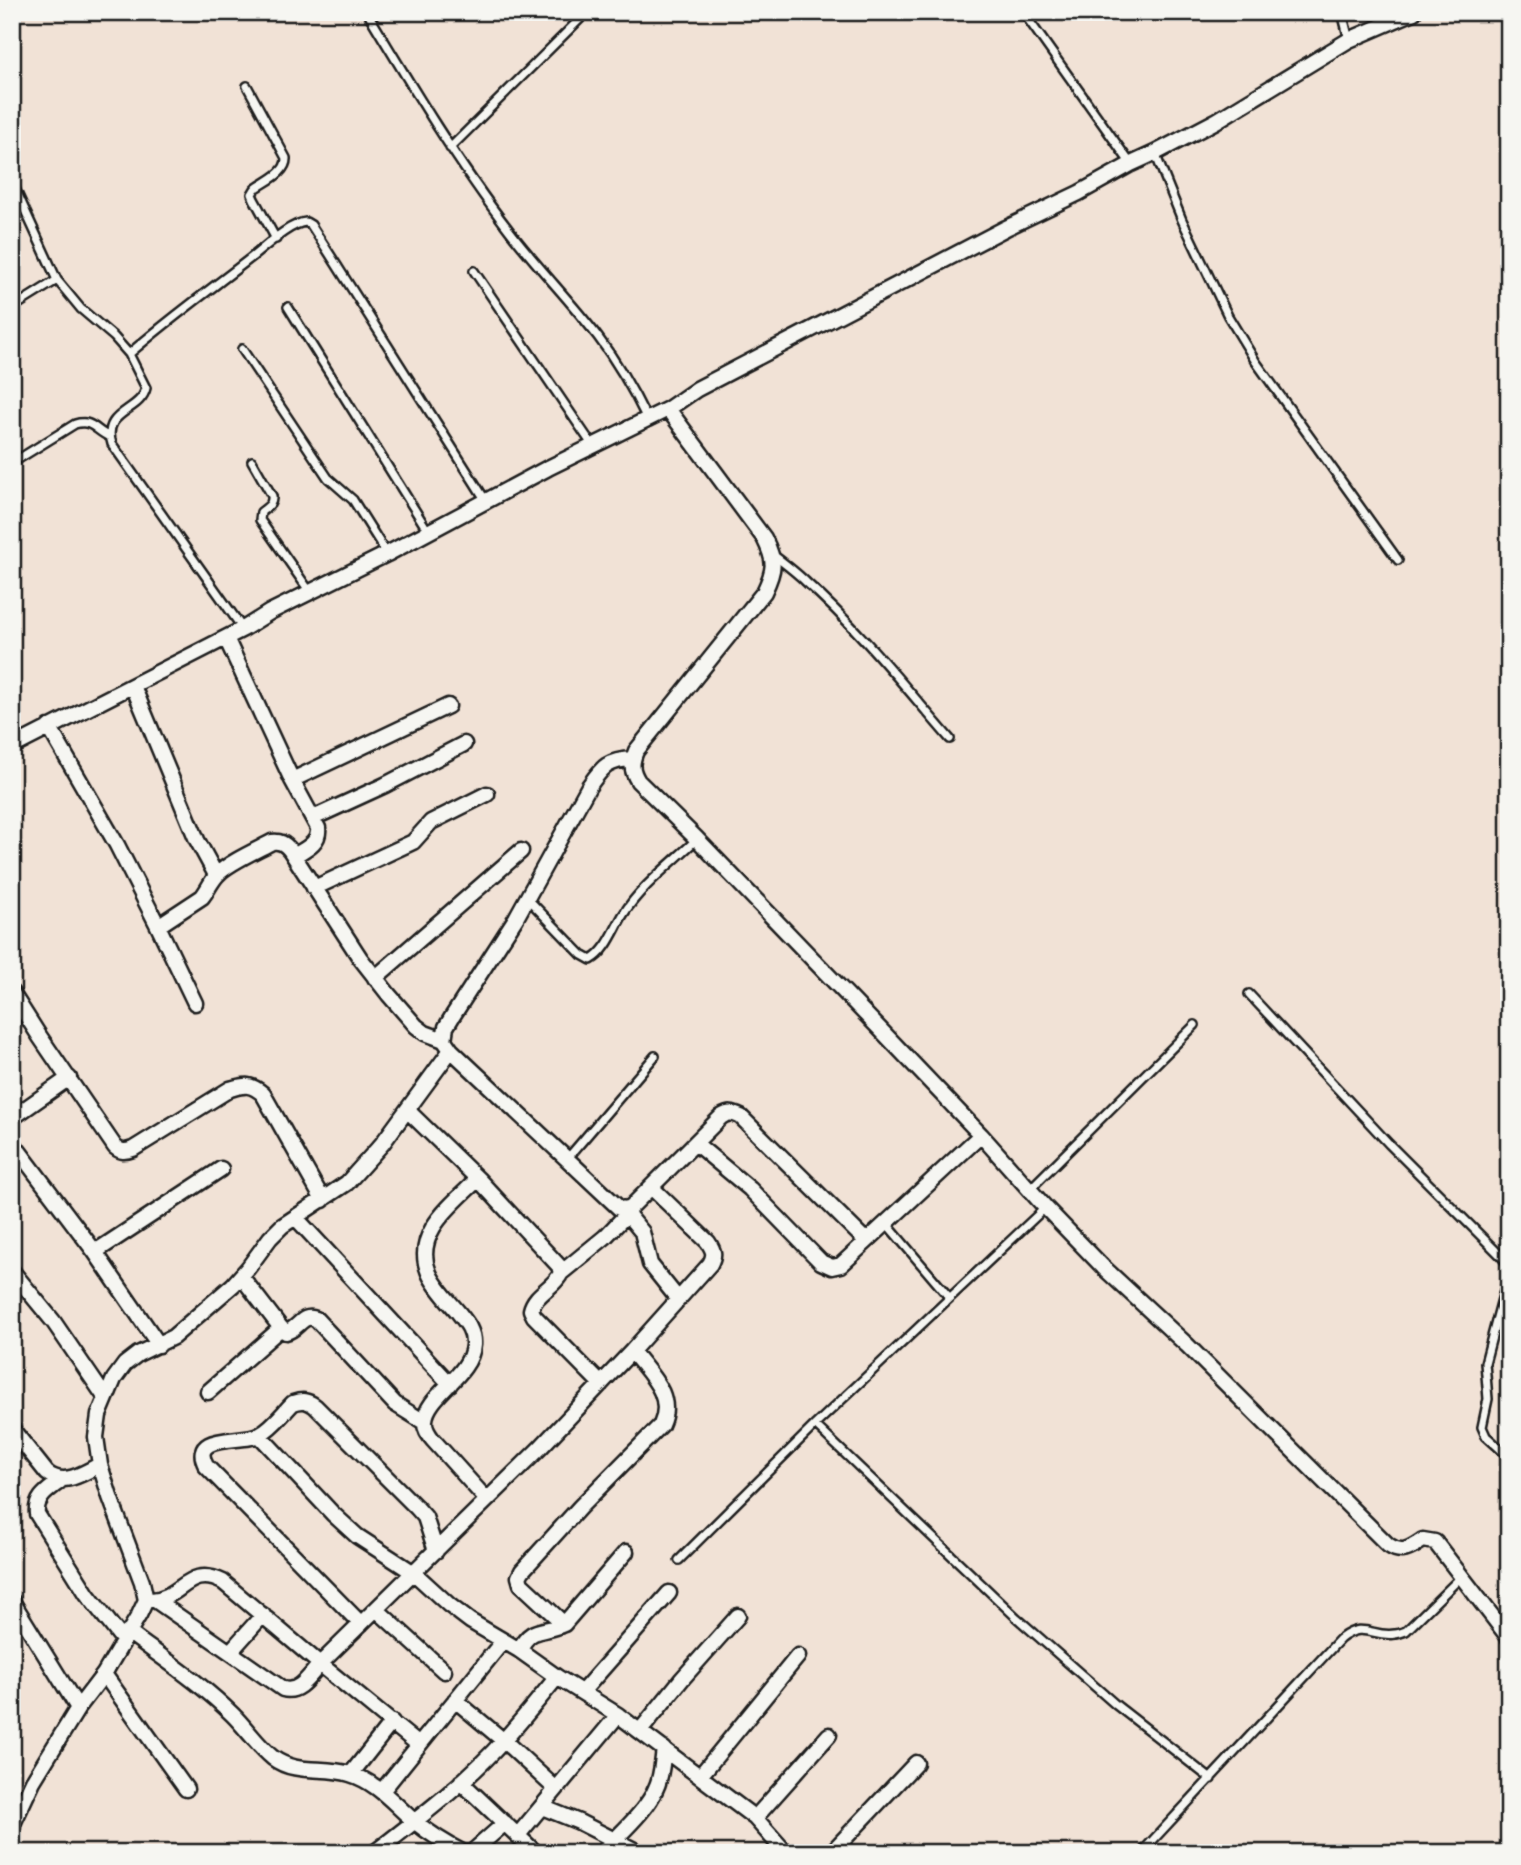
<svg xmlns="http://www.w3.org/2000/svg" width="1521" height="1865" viewBox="0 0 1521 1865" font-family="Delius,sans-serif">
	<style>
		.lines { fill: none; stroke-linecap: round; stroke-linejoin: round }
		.lane-casing { stroke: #1c1c1c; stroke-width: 12 }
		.street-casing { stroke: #1c1c1c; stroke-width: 19 }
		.lane { stroke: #f6f6f2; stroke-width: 7 }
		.street { stroke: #f6f6f2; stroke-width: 14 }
	</style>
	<rect width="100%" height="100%" fill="#f1e2d6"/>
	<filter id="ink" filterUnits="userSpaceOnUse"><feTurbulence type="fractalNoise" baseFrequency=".0143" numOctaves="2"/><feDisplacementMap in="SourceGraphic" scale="14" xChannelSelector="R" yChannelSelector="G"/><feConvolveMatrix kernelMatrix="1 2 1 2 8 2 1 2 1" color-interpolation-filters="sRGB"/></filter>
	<g filter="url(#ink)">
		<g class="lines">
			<defs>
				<path id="lane" d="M367,12C412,87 456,161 509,230C537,267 570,300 598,337C617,362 633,390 647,419
					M1023,12L1131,164
					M1342,12L1349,40
					M247,86L286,158C287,173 266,181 255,189L252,194L254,199L276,239
					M450,148L587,12
					M1155,153L1182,220L1228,316L1256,362L1398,560
					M12,182L57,280L81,309L114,337L129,354L146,388C141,412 101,411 112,444L243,629
					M474,271L593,446
					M288,307L428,531
					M12,308L57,280
					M242,349L328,478L353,500L387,554
					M129,354C168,320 211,289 252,257C265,247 290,223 306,222L311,225L336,264L486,501
					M252,461L272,496C273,505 267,507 261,512L260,520L310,592
					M12,463L75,424C93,419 95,431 110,437
					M772,554C784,563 796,572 806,582C859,629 904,686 950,739
					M527,898L582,955L591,960C607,951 614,930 623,915C640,887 673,862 697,839
					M1249,994L1389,1144L1501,1256L1507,1263L1509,1270
					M567,1159L655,1056
					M1030,1189L1195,1025
					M886,1223L949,1297
					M1509,1272L1485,1363L1488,1399L1482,1427L1486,1436L1509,1457
					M815,1425L1017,1618L1116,1705L1211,1779
					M679,1560L815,1425L1045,1208
					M1141,1853L1340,1639C1364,1620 1372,1638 1395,1634C1399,1634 1403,1632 1406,1631L1461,1577"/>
				<path id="street" d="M668,409L764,538C776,562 775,569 764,592L636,751C631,763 631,770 638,781L697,839L879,1028L981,1135L1045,1207L1103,1267L1187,1345L1388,1545C1402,1555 1411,1548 1423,1540L1435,1542L1509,1638
					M226,638L292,780L318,828C320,843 305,849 294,856
					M133,686L197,840L216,875
					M49,727L117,845L158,926L195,1003
					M12,747L243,629L270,612L387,554L548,468L668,409L697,389L1006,228L1079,193L1131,164L1155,153L1216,121L1349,40L1414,12
					M633,759C608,760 603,766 589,786L516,918L452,1017L446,1027L444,1040L451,1050L619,1208L626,1209L631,1207L721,1117C729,1112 733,1113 741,1117L866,1241
					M292,780L448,706
					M313,818L385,785L464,744
					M314,888L413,842L431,822L487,794
					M158,926L202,897C208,890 211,881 218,874C228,863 257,850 272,842C280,841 284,843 290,850L360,958L389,995L416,1026L425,1033L444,1040
					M375,978L521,851
					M12,993L40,1037L115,1147C121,1152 125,1152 133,1149L230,1089C245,1085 250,1083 263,1094L323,1200
					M407,1110L478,1179L559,1266L561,1273C554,1288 535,1293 531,1310L534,1316L601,1384
					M12,1118L69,1078
					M12,1142L95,1252L159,1345
					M695,1143L750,1189L821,1262L832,1267L841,1265L981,1135
					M478,1179C453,1204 412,1233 429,1273C435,1287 448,1300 458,1312C466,1322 474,1331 473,1345C471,1376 426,1395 425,1421C424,1429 429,1435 433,1440L487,1500
					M623,1209L642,1232L650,1264L678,1299
					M296,1218L450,1384
					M95,1252L221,1169
					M12,1271L53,1321L105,1397
					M561,1273L605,1237L627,1214
					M241,1276L281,1328L286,1332C299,1329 302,1313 316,1319L395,1404L424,1422
					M208,1392L281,1328
					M12,1429L47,1473C65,1487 82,1473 100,1465
					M259,1435L333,1514L357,1536L414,1573L449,1605L470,1621L519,1650L557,1677L618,1715L755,1818L786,1853
					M60,1481C49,1490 35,1497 37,1514L87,1594L123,1640
					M151,1600C182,1599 188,1564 223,1582L320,1664L419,1745
					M155,1600L283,1689C299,1694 310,1675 320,1664L540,1448L632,1351L710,1264C715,1255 714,1251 708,1242L651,1187
					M12,1601L78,1708
					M376,1609L444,1671
					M361,1624L206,1466C188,1432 245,1444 260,1434C273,1427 283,1413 293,1403C302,1400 307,1400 315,1406L417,1508L425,1517L436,1551
					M564,1624L521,1584L519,1577L522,1571L580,1507L661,1425C675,1395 649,1374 632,1351
					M128,1632C164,1659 202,1684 233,1715C247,1729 258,1746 273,1758C296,1775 324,1766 350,1774C377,1782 394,1804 414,1821C429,1833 446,1844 464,1853
					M519,1650C532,1625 542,1634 564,1624L626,1552
					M230,1652L263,1615
					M104,1674L186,1789
					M582,1692L669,1593
					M455,1700L504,1741L556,1789
					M640,1731L682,1679L738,1616
					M351,1774L392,1722
					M700,1776L798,1656
					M461,1782L536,1853
					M382,1791L503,1641
					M542,1807L579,1822L640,1853
					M755,1818L829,1735
					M12,1826L33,1781L78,1708L104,1674L139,1615L146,1600L142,1582L110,1497L100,1465L96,1437L99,1415L114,1379L125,1364L138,1354L173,1337L233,1285L248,1268L270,1238L282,1226L347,1183L382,1144L451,1050
					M518,1835L618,1715
					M374,1853C419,1818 467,1782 505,1739C523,1719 540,1698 557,1677
					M471,1853L505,1823
					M602,1853C619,1834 647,1811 656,1788C662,1776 662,1762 664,1749
					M831,1853L916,1763"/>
			</defs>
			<use href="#lane" class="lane-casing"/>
			<use href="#street" class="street-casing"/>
			<use href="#lane" class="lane"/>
			<use href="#street" class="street"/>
		</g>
	</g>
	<rect width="1521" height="1865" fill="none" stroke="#f6f6f2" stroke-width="42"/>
	<rect x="21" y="21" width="1479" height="1823" fill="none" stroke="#1c1c1c" stroke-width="2.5" filter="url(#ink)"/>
</svg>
